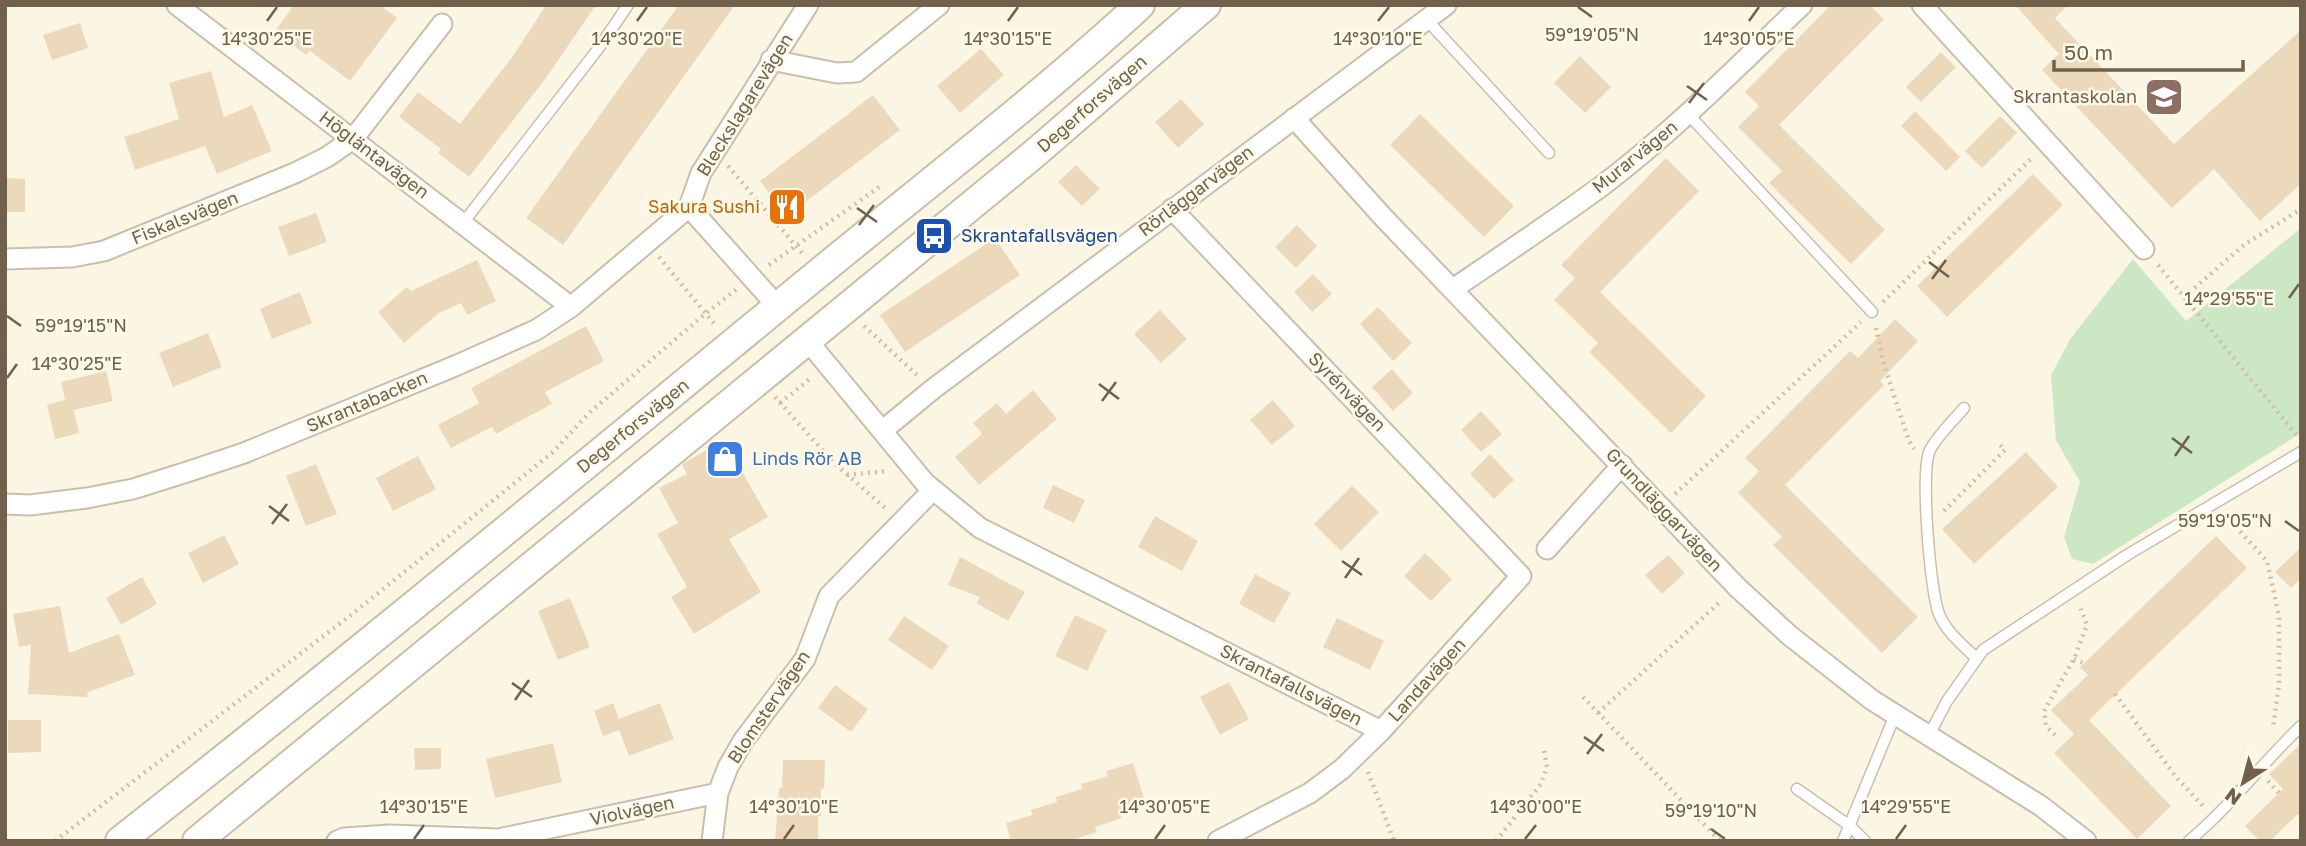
<svg xmlns="http://www.w3.org/2000/svg" width="2306" height="846" viewBox="0 0 2306 846" font-family="'Golos Text',sans-serif">
	<style>
		.green { fill: #cbe7c3 }
		.building { fill: #ecd9bb }
		.lines { fill: none; stroke-linecap: round; stroke-linejoin: round }
		.lane-casing { stroke: #cbbfab; stroke-width: 13 }
		.street-casing { stroke: #cbbfab; stroke-width: 23 }
		.secondary-casing { stroke: #cbbea7; stroke-width: 32 }
		.path { stroke: #d3bea1; stroke-width: 4.5; stroke-dasharray: 2 5; stroke-linecap: butt }
		.lane { stroke: #fff; stroke-width: 10 }
		.street { stroke: #fff; stroke-width: 19 }
		.secondary { stroke: #fff; stroke-width: 28 }
		.ticks { fill: none; stroke: #71604b; stroke-width: 2.5 }
		.labels { text-anchor: middle; stroke-width: 5; stroke-linejoin: round; paint-order: stroke }
		.education-label { font-size: 18px; fill: #785e54; stroke: #fefaea; text-anchor: end }
		.street-label { font-size: 18px; fill: #71604b; stroke: #fefaea }
		.food-label { font-size: 18px; fill: #c56008; stroke: #fefaea; text-anchor: end }
		.transit-label { font-size: 18px; fill: #164399; stroke: #fefaea; text-anchor: start }
		.shop-label { font-size: 18px; fill: #366cbe; stroke: #fefaea; text-anchor: start }
		.ticks-label { font-size: 18px; text-anchor: middle; fill: #71604b; stroke: #fefaea; stroke-width: 5; stroke-linejoin: round; paint-order: stroke }
	</style>
	<rect width="100%" height="100%" fill="#fbf6e4"/>
	<path class="green" d="M2301,228V433L2093,564L2072,559L2064,537L2080,482L2056,440L2051,375L2071,338L2133,259L2186,321Z"/>
	<path class="building" d="M294,5H380L397,18L350,81L310,51L306,55L275,31Z
		M546,5H596L546,78L469,177L438,153L441,149L399,117L418,92L460,124L513,56Z
		M679,5H735L563,245L526,218Z
		M1831,5H1870L1884,19L1779,125L1885,230L1851,264L1769,183L1782,171L1738,127L1759,106L1745,92Z
		M2015,5H2068L2055,18L2174,144L2301,30V184L2260,221L2214,169L2172,208L2042,70L2059,54Z
		M80,23L88,48L52,60L43,35Z
		M981,49L1004,75L960,113L937,86Z
		M1941,52L1956,67L1921,102L1906,87Z
		M1580,56L1611,87L1585,113L1554,83Z
		M211,71L224,117L252,105L272,151L217,174L205,146L135,170L124,137L179,119L169,83Z
		M873,95L900,130L787,216L760,181Z
		M1181,99L1204,124L1178,148L1155,122Z
		M1915,111L1960,157L1946,171L1901,126Z
		M1420,114L1514,206L1484,237L1390,145Z
		M2000,116L2017,133L1982,168L1965,151Z
		M1666,158L1699,191L1600,292L1706,396L1671,433L1589,352L1598,343L1554,300L1575,278L1561,265Z
		M1076,165L1100,189L1082,206L1058,182Z
		M2033,174L2063,205L1947,317L1917,286Z
		M5,178L25,179V212H5Z
		M316,213L327,242L289,256L278,227Z
		M1297,225L1317,246L1296,268L1275,247Z
		M995,238L1020,275L905,352L880,315Z
		M477,260L496,301L467,315L461,303L439,313L404,343L378,312L407,287L411,291Z
		M1313,274L1332,294L1312,312L1294,292Z
		M300,292L312,323L272,339L260,309Z
		M1378,307L1412,343L1393,361L1360,324Z
		M1160,310L1187,339L1161,363L1134,334Z
		M1895,319L1918,341L1880,381L1884,385L1785,485L1918,617L1882,653L1773,545L1782,537L1738,493L1759,471L1745,458L1850,351L1858,358Z
		M586,326L604,361L545,392L552,404L496,434L492,427L451,448L438,425L479,403L471,388Z
		M208,333L222,367L173,387L159,353Z
		M1392,369L1413,393L1393,411L1372,387Z
		M106,371L113,401L74,410L79,433L55,439L47,405L65,400L61,382Z
		M1033,390L1057,419L979,485L955,457L982,434L973,423L997,403L1006,414Z
		M1273,400L1295,426L1272,445L1250,420Z
		M1481,411L1502,434L1481,452L1461,430Z
		M724,440L768,517L729,539L761,592L694,634L671,597L687,587L657,534L678,523L659,488L687,474L682,464Z
		M2026,452L2058,487L1974,564L1942,529Z
		M1490,454L1514,480L1494,499L1470,474Z
		M418,456L436,489L393,511L376,478Z
		M316,464L337,514L306,526L286,476Z
		M1053,485L1085,500L1074,523L1043,508Z
		M1352,486L1379,512L1341,551L1314,524Z
		M1155,516L1198,541L1182,571L1138,547Z
		M224,535L239,564L203,583L188,553Z
		M2216,536L2247,568L2089,720L2171,806L2137,839L2054,753L2074,734L2051,710L2088,675L2080,667Z
		M2301,547V578L2291,588L2275,572Z
		M1425,553L1452,579L1431,601L1404,576Z
		M1668,555L1685,573L1662,594L1645,575Z
		M960,557L1025,592L1008,621L976,603L980,597L948,585Z
		M1255,574L1291,593L1274,623L1239,604Z
		M142,577L157,604L121,625L106,598Z
		M570,598L590,647L558,660L538,611Z
		M60,606L69,653L119,634L135,675L88,692L87,697L28,694L31,645L19,647L13,614Z
		M1075,615L1107,630L1087,671L1055,656Z
		M904,616L949,646L932,670L888,640Z
		M1337,618L1384,641L1370,670L1323,647Z
		M1229,682L1249,719L1220,735L1200,697Z
		M835,685L868,709L851,732L818,708Z
		M613,703L619,719L660,703L674,739L629,756L619,730L603,736L594,711Z
		M8,720H41V752L8,753Z
		M553,743L562,782L495,798L486,759Z
		M2301,744V811L2270,841H2260L2245,826L2283,789L2269,774Z
		M414,748H441V769L415,770Z
		M783,760H825L824,789L821,788V816H818V841H775L779,788H782Z
		M1133,763L1146,805L1120,814L1122,818L1095,827L1097,832L1069,841H1011L1006,823L1032,815L1031,810L1057,802L1056,797L1082,789L1081,784L1108,776L1106,771Z"/>
	<g class="lines">
		<defs>
			<path id="lane" d="M1427,20L1549,153
				M1688,114L1872,312
				M463,223L598,49L628,5
				M1964,408C1953,421 1938,435 1930,450C1920,470 1930,591 1939,614C1946,632 1964,646 1977,659
				M1929,735L1947,701L1983,650L2127,555L2301,452
				M1797,789L1850,826L1865,841
				M1843,841L1895,715
				M2189,841C2230,807 2262,763 2301,726"/>
			<path id="street" d="M177,5L571,307
				M1922,5L2144,249
				M771,60L837,73L856,72L939,5
				M1294,118L1382,216L1737,587L1789,635L1872,700L2041,806L2086,841
				M689,207L701,173L808,5
				M689,207L778,307
				M1172,209L1521,576L1381,731L1342,769L1310,793L1218,841
				M5,259L72,257L104,251L295,173L327,157L353,139L442,24
				M1453,289C1503,255 1554,221 1603,185C1674,131 1737,67 1802,5
				M807,340L925,483L980,528L1381,731
				M882,431L933,389L1446,5
				M5,504L30,505L87,498L133,489L187,472L244,453L455,366L536,330L571,307L689,207
				M1547,549L1622,465
				M337,841L344,838L390,835L498,839L718,793
				M712,841L718,793L728,767L743,741L805,659L829,596L933,490"/>
			<path id="secondary" d="M120,841C357,655 587,463 820,272C927,184 1038,99 1140,5
				M197,841L1034,154L1206,5"/>
		</defs>
		<use href="#lane" class="lane-casing"/>
		<use href="#street" class="street-casing"/>
		<use href="#secondary" class="secondary-casing"/>
		<path class="path" d="M728,166L802,253
			M659,257L716,326
			M769,265L882,185
			M2158,265L2298,437
			M2184,297L2244,245L2301,209
			M1883,302L2033,157
			M864,326L917,375
			M1876,328L1884,365L1909,441L1914,449
			M775,397L832,461L885,508
			M780,403L811,378
			M847,475L887,471
			M1675,494L1861,322
			M1944,511L2005,450L1999,444
			M2226,516L2267,561L2279,616V684L2273,728
			M2074,659L2084,663
			M2115,694L2176,777L2203,806
			M1583,697L1720,841
			M1598,713L1721,601
			M2055,735L2046,726L2044,711L2074,659L2087,625L2079,604
			M1368,772L1394,841
			M2268,781L2279,793
			M2299,812L2301,813
			M55,841L351,615L553,452L589,413L705,314L737,289
			M1496,841L1541,784L1547,767L1544,750"/>
		<use href="#lane" class="lane"/>
		<use href="#street" class="street"/>
		<use href="#secondary" class="secondary"/>
	</g>
	<path class="ticks" d="M1578,7L1592,17M267,21L277,7M637,21L647,7M1008,21L1018,7M1378,21L1389,7M1749,21L1759,7M1687,86L1707,100M1689,103L1704,83M857,208L877,222M859,225L874,205M1929,262L1949,277M1932,279L1946,260M2289,298L2299,284M7,316L21,326M7,378L17,364M1099,384L1119,399M1102,401L1116,382M2172,438L2192,453M2175,456L2189,436M269,506L289,521M2285,521L2299,531M272,524L287,504M1342,561L1362,575M1345,578L1359,558M512,683L532,697M515,700L529,680M1584,737L1604,751M1587,754L1602,734M1711,829L1725,839M414,839L424,825M784,839L794,825M1155,839L1165,825M1525,839L1536,825M1896,839L1906,825"/>
	<defs>
		<symbol id="school-square" viewBox="-11 -11 22 22"><rect x="-9" y="-9" width="18" height="18" rx="4" fill="#8d6e63" stroke="#fefaea"/><path d="M0-5L7-2L0 1L-7-2ZM-4 1L0 2.5L4 1V4Q0 6-4 4Z" fill="#fff"/></symbol>
		<symbol id="restaurant-square" viewBox="-11 -11 22 22"><rect x="-9" y="-9" width="18" height="18" rx="4" fill="#e8710a" stroke="#fefaea"/><path d="M-5-6h1v4h1v-4h1v4h1v-4h1v5L-1.5 .5V6h-2V.5L-5-1ZM5-6V6H3V1.5H1.5Q1.5-4 5-6Z" fill="#fff"/></symbol>
		<symbol id="bus-square" viewBox="-11 -11 22 22"><rect x="-9" y="-9" width="18" height="18" rx="4" fill="#1a4fb4" stroke="#fefaea"/><path d="M-5-6H5V4H4V6H2V4H-2V6H-4V4H-5ZM-3.5-4V0h7V-4ZM-3.5 1.2v1.5H-2V1.2ZM2 1.2v1.5H3.5V1.2Z" fill="#fff"/></symbol>
		<symbol id="shop-square" viewBox="-11 -11 22 22"><rect x="-9" y="-9" width="18" height="18" rx="4" fill="#3f7fe0" stroke="#fefaea"/><path d="M-5-2.5h2.3a2.7 3.5 0 0 1 5.4 0H5L5.5 6h-11ZM-1.5-2.5h3a1.5 2.3 0 0 0-3 0Z" fill="#fff"/></symbol>
	</defs>
	<g fill-rule="evenodd">
		<use href="#school-square" x="2142" y="75" width="44" height="44"/>
		<use href="#restaurant-square" x="765" y="185" width="44" height="44"/>
		<use href="#bus-square" x="912" y="214" width="44" height="44"/>
		<use href="#shop-square" x="703" y="437" width="44" height="44"/>
	</g>
	<g class="labels">
		<g class="education-label">
			<text x="2137" y="103">Skrantaskolan</text>
		</g>
		<g class="street-label">
			<text transform="translate(1092 104) rotate(-41)" y="6">Degerforsvägen</text>
			<text transform="translate(745 105) rotate(-58)" y="6">Bleckslagarevägen</text>
			<text transform="translate(374 155) rotate(37)" y="6">Högläntavägen</text>
			<text transform="translate(1635 157) rotate(-39)" y="6">Murarvägen</text>
			<text transform="translate(1196 191) rotate(-37)" y="6">Rörläggarvägen</text>
			<text transform="translate(185 218) rotate(-22)" y="6">Fiskalsvägen</text>
			<text transform="translate(1347 392) rotate(46)" y="6">Syrénvägen</text>
			<text transform="translate(367 402) rotate(-23)" y="6">Skrantabacken</text>
			<text transform="translate(633 426) rotate(-39)" y="6">Degerforsvägen</text>
			<text transform="translate(1664 510) rotate(47)" y="6">Grundläggarvägen</text>
			<text transform="translate(1427 680) rotate(-48)" y="6">Landavägen</text>
			<text transform="translate(1291 685) rotate(27)" y="6">Skrantafallsvägen</text>
			<text transform="translate(769 707) rotate(-56)" y="6">Blomstervägen</text>
			<text transform="translate(632 811) rotate(-12)" y="6">Violvägen</text>
		</g>
		<g class="food-label">
			<text x="760" y="213">Sakura Sushi</text>
		</g>
		<g class="transit-label">
			<text x="961" y="242">Skrantafallsvägen</text>
		</g>
		<g class="shop-label">
			<text x="752" y="465">Linds Rör AB</text>
		</g>
	</g>
	<g class="ticks-label">
		<text x="1592" y="41">59°19'05"N</text>
		<text x="267" y="45">14°30'25"E</text>
		<text x="637" y="45">14°30'20"E</text>
		<text x="1008" y="45">14°30'15"E</text>
		<text x="1378" y="45">14°30'10"E</text>
		<text x="1749" y="45">14°30'05"E</text>
		<text x="2229" y="305">14°29'55"E</text>
		<text x="81" y="332">59°19'15"N</text>
		<text x="77" y="370">14°30'25"E</text>
		<text x="2225" y="527">59°19'05"N</text>
		<text x="424" y="813">14°30'15"E</text>
		<text x="794" y="813">14°30'10"E</text>
		<text x="1165" y="813">14°30'05"E</text>
		<text x="1536" y="813">14°30'00"E</text>
		<text x="1906" y="813">14°29'55"E</text>
		<text x="1711" y="817">59°19'10"N</text>
	</g>
	<rect width="2306" height="846" fill="none" stroke="#71604b" stroke-width="14"/>
	<g transform="translate(2243 783) rotate(216)" stroke="#fefaea" stroke-width="5" paint-order="stroke">
	<path d="M0-5L12 26L0 18L-12 26Z" fill="#71604b"/>
	<text y="-10" font-size="19" font-weight="bold" text-anchor="middle" fill="#71604b">N</text>
	</g>
	<path d="M2054 60v10h189v-10" fill="none" stroke="#71604b" stroke-width="3.5"/>
	<text x="2064" y="60" font-size="21" fill="#71604b" stroke="#fefaea" stroke-width="5" paint-order="stroke">50 m</text>
</svg>
